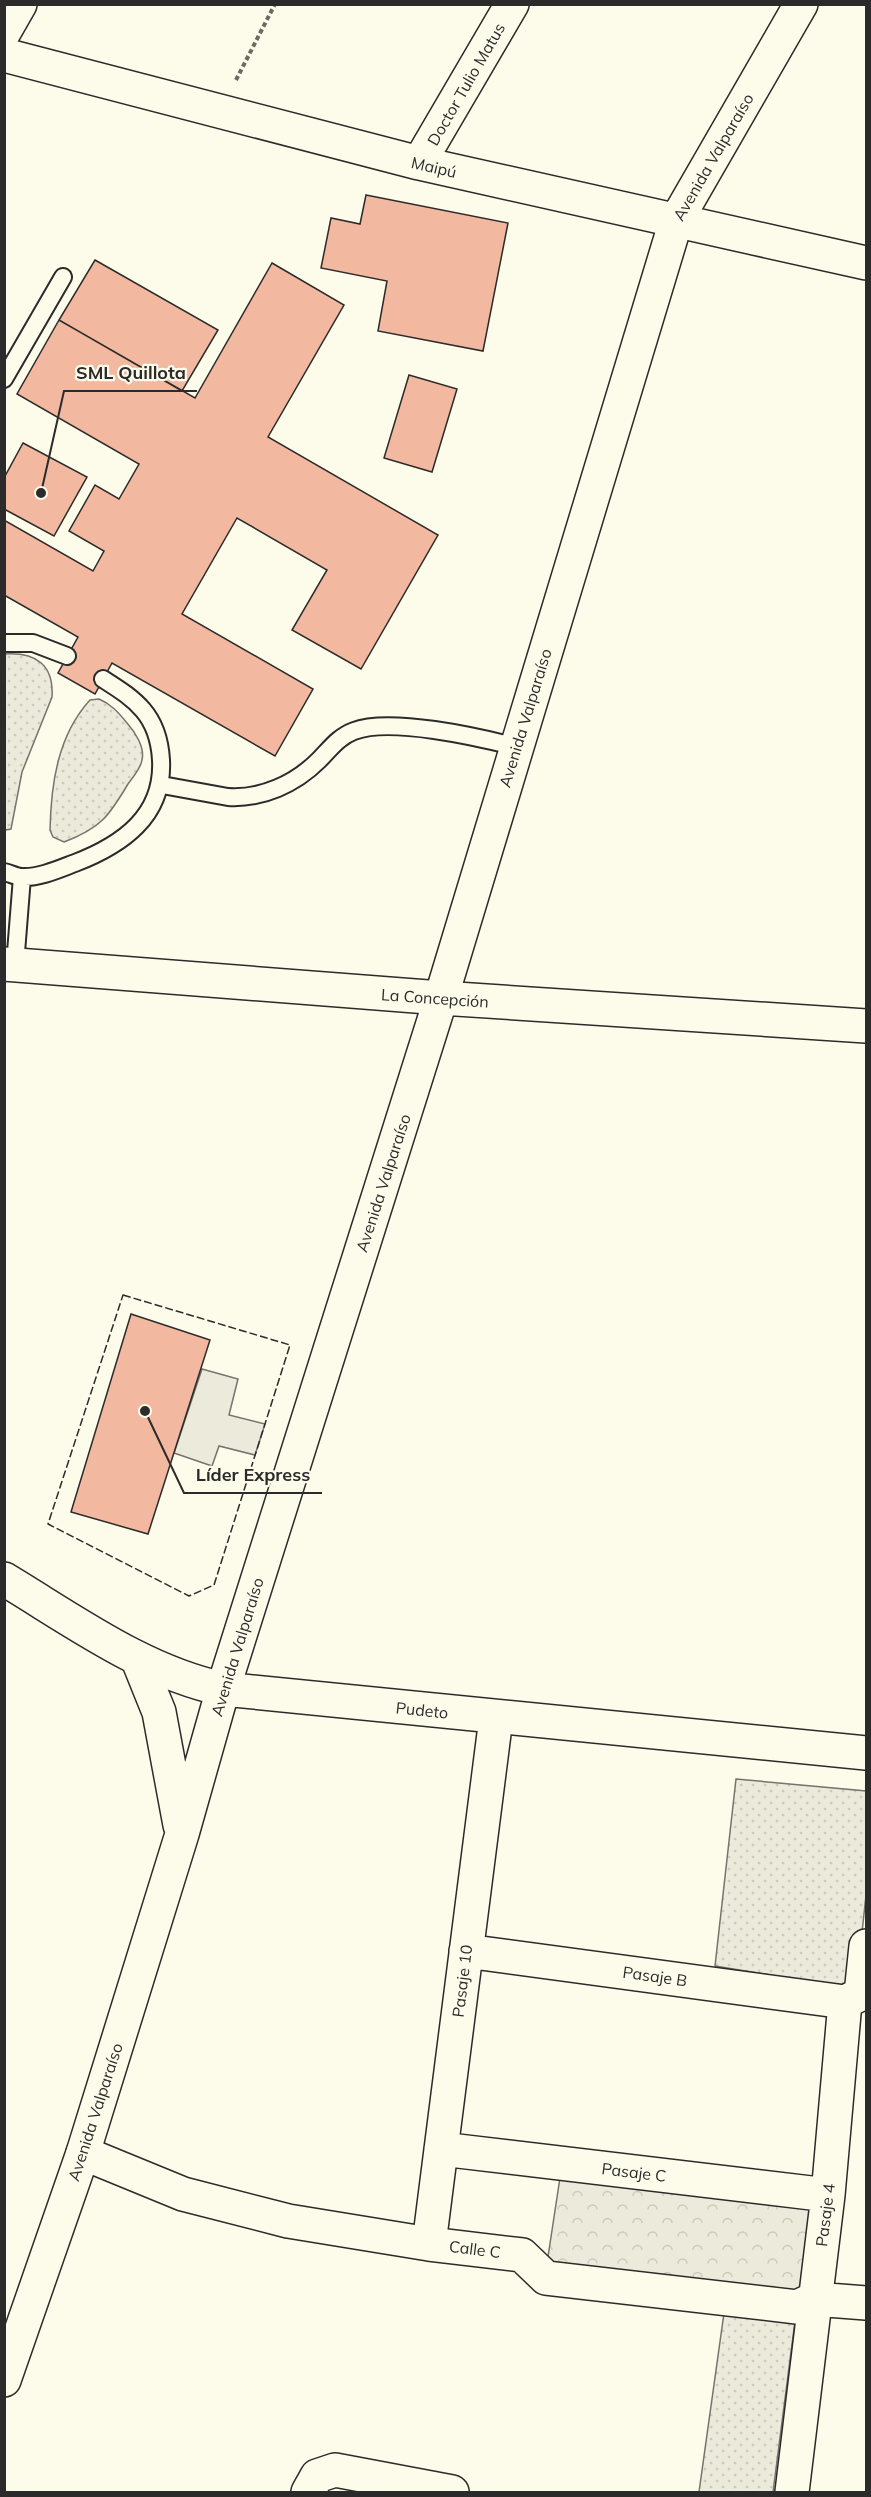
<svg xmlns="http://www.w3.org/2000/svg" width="871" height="2497" viewBox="0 0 871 2497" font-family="Mulish,sans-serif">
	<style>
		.grass { fill: url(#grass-dots); stroke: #74746e; stroke-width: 1.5 }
		.forest { fill: url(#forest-crowns); stroke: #74746e; stroke-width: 1.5 }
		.parking { fill: #eceadb; stroke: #74746e; stroke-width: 1.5 }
		.building { fill: #f2b8a0; stroke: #2b2b2b; stroke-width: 1.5 }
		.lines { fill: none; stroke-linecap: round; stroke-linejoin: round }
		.lane-casing { stroke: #2b2b2b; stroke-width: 20 }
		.street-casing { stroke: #2b2b2b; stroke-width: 36 }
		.secondary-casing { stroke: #2b2b2b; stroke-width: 36 }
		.path { stroke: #6a6964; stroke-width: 4; stroke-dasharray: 4.5 3; stroke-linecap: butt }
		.lane { stroke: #fdfbea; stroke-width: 16 }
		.street { stroke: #fdfbea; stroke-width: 33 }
		.secondary { stroke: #fdfbea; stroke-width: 33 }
		.fence { stroke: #2b2b2b; stroke-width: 1.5; stroke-dasharray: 8 3; stroke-linecap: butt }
		.labels { text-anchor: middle; stroke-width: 4.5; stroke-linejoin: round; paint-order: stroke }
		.street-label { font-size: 16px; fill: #2b2b2b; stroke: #fdfbea }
		.leader { fill: none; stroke: #2b2b2b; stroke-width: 2 }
		.callout-dot { fill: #2b2b2b; stroke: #fdfbea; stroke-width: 2 }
		.callout-label { font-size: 18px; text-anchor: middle; font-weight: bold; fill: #2b2b2b; stroke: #fdfbea; stroke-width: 4.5; stroke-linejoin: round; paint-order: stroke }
	</style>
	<defs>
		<pattern id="grass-dots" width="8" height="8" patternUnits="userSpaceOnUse" patternTransform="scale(1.5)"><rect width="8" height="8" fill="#ecebdb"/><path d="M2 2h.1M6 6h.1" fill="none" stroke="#cbcabc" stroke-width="1.8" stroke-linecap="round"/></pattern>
		<pattern id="forest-crowns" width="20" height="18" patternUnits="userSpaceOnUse" patternTransform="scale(1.5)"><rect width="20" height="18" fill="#ecebdb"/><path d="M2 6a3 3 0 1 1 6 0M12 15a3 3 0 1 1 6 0" fill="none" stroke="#cbcabc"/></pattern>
	</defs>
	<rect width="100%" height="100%" fill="#fdfbea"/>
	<path class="grass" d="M5,654C36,652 54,665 52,697L22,772L11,829L5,830Z
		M99,699C111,704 118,712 127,723C135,732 145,747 142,760C141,768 133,777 128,784C109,816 101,828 64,842L53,837L50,830C51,783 58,735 90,700Z
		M736,1779L866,1791V1895L856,1989L715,1966Z
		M724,2313L795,2321L773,2492H699Z"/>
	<path class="forest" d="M561,2171L816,2199L798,2299L546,2270Z"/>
	<path class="parking" d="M202,1369L238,1379L229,1415L265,1424L255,1455L219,1446L212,1466L174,1453Z"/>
	<path class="building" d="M366,195L508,223L483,351L378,331L387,281L321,268L331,218L360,224Z
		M95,260L218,330L182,391L59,320Z
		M272,263L344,305L268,437L438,535L361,669L292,630L327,570L237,518L182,614L313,689L275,756L112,663L95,694L58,673L78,637L4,595V520L93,571L104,551L69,531L95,485L119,499L139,464L17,394L59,320L195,398Z
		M409,375L457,389L432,472L384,458Z
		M23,443L87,477L54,536L4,509V478Z
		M131,1314L210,1340L148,1534L71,1512Z"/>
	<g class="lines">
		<defs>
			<path id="lane" d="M4,379L63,277
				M4,643H33L67,656
				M162,785L228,797C262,799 295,784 319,760C330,749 338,737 354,731C390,717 478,737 517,747
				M4,872C10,873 16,877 22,877C39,878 59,869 75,863C122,845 164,816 161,760C160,742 155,724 143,710C132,697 117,688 103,679
				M15,965L22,877"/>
			<path id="street" d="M4,32L20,4
				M4,55L419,163L866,263
				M419,163L512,4
				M466,1951L845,2002
				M845,2002L861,1994L866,1946
				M441,2149L828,2195
				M83,2153L183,2194L288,2221L429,2244L522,2255L546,2278L797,2307L814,2299L866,2303
				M429,2244L496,1718
				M308,2492L317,2476L335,2470L452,2492
				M792,2492L828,2195L845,2002"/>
			<path id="secondary" d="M4,964L441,998L866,1026
				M4,1579C74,1621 143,1672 223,1689L866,1753
				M138,1660L159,1712L180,1825
				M4,2380L83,2153L182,1834L223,1689L441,998L676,221L801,4"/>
		</defs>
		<use href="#lane" class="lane-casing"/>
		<use href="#street" class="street-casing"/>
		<use href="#secondary" class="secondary-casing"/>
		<path class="path" d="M236,80L275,4"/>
		<use href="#lane" class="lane"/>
		<use href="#street" class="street"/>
		<use href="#secondary" class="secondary"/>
		<path class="fence" d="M123,1295L290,1345L214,1585L189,1596L48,1524Z"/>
	</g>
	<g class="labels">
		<g class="street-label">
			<text transform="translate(466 84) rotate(-60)" y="6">Doctor Tulio Matus</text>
			<text transform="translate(713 157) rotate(-60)" y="6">Avenida Valparaíso</text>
			<text transform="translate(434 167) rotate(13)" y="6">Maipú</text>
			<text transform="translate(525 718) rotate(-73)" y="6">Avenida Valparaíso</text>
			<text transform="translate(435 998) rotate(4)" y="6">La Concepción</text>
			<text transform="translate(383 1183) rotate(-72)" y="6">Avenida Valparaíso</text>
			<text transform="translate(237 1647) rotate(-73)" y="6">Avenida Valparaíso</text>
			<text transform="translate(422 1710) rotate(6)" y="6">Pudeto</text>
			<text transform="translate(655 1976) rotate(8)" y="6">Pasaje B</text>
			<text transform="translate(462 1981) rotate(-83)" y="6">Pasaje 10</text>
			<text transform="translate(95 2112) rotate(-72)" y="6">Avenida Valparaíso</text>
			<text transform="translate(634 2172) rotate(7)" y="6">Pasaje C</text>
			<text transform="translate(825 2215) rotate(-83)" y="6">Pasaje 4</text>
			<text transform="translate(475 2249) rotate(7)" y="6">Calle C</text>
		</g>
	</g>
	<path class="leader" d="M41 493L64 391H197M145 1411L184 1493H322"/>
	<g class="callout-dot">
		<circle cx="41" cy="493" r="6"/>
		<circle cx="145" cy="1411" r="6"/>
	</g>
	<g class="callout-label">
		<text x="131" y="379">SML Quillota</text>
		<text x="253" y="1481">Líder Express</text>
	</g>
	<rect width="871" height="2497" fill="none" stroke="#2b2b2b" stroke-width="12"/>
</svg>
